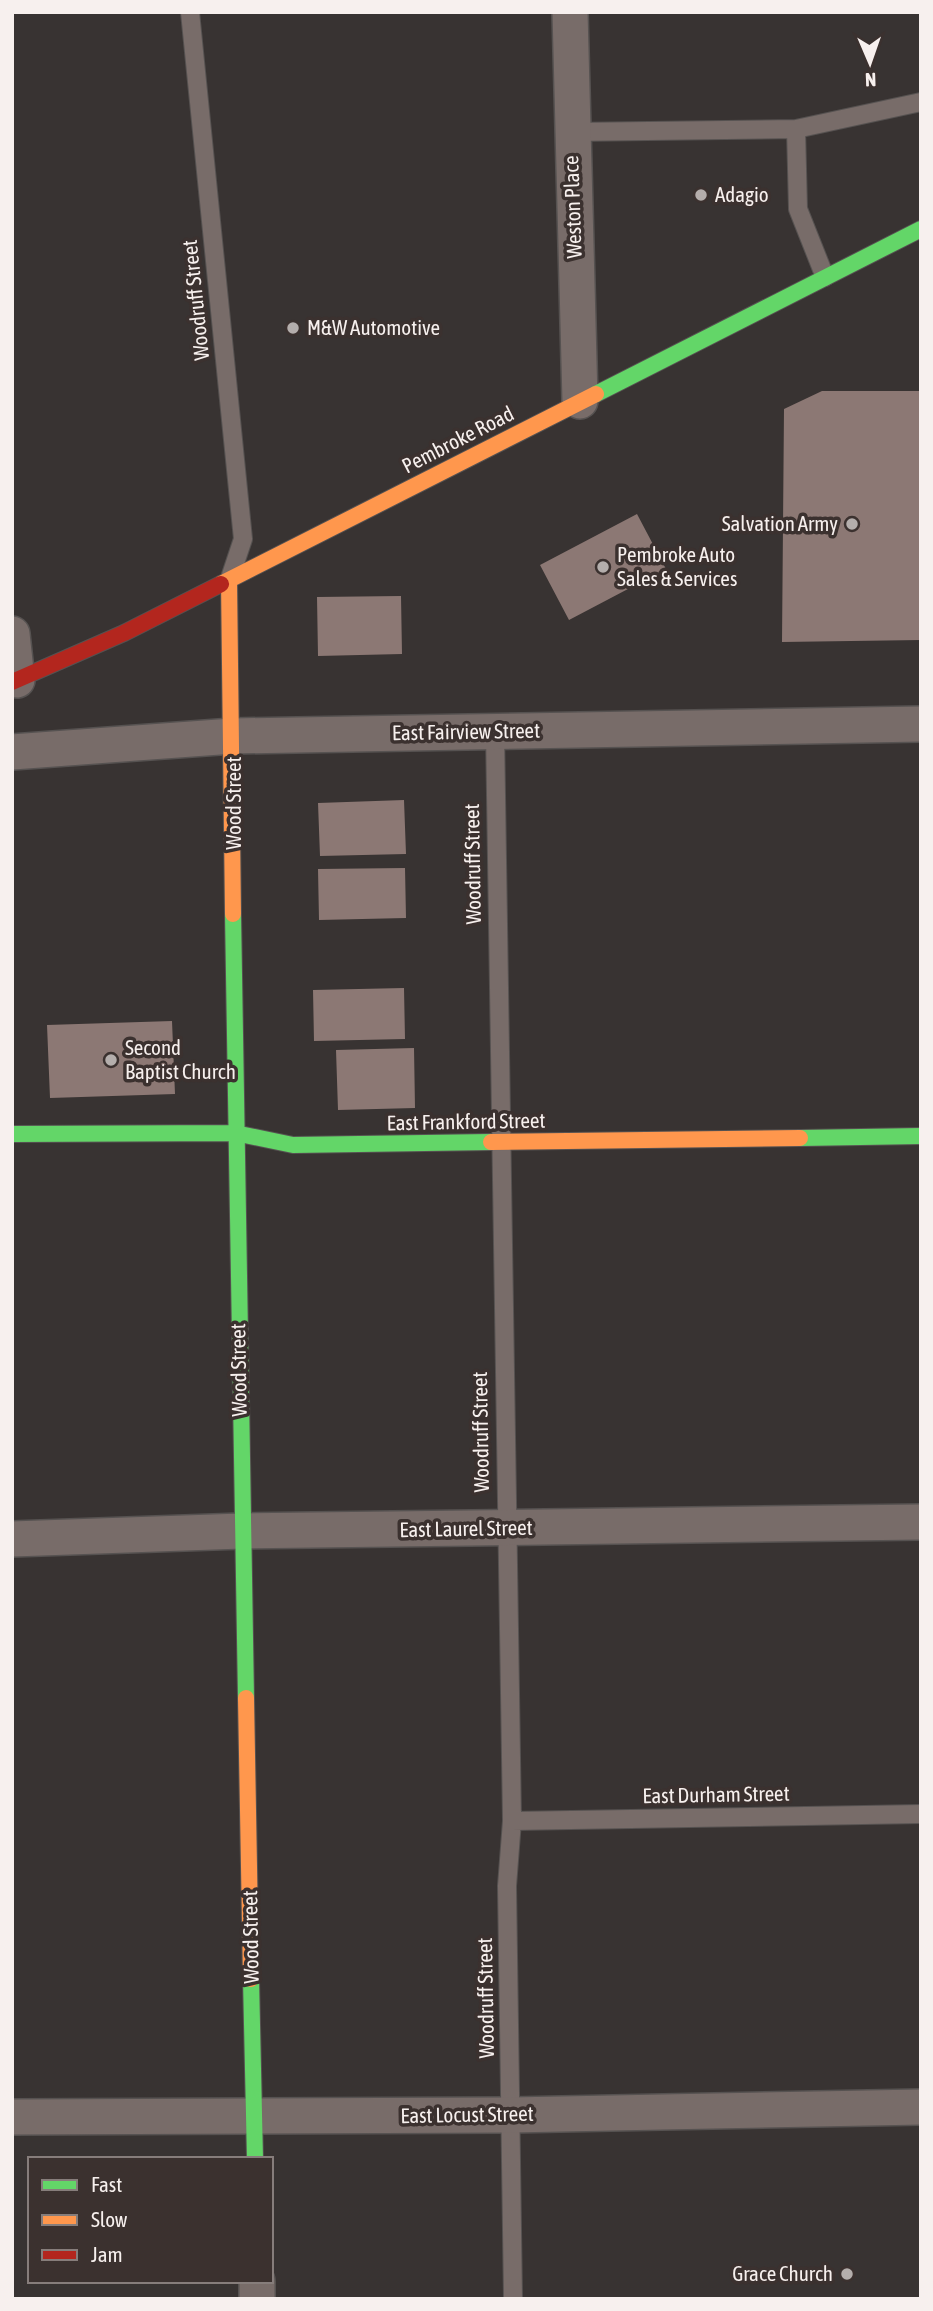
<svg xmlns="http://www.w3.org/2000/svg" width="933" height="2311" viewBox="0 0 933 2311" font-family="'Asap Condensed',sans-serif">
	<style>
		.building { fill: #8c7874 }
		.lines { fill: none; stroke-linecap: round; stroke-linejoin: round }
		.lane-casing { stroke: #565251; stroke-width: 20 }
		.street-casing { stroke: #565251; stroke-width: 38 }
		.fast-casing { stroke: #565251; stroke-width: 18 }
		.slow-casing { stroke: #565251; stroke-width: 18 }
		.jam-casing { stroke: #565251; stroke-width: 18 }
		.lane { stroke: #786c69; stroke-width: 18 }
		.street { stroke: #786c69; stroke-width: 35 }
		.fast { stroke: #63d668; stroke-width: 16 }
		.slow { stroke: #ff974d; stroke-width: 16 }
		.jam { stroke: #b3261e; stroke-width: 16 }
		.poi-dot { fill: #b4aeac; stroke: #3b312f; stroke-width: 2.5 }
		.labels { text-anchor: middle; stroke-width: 7; stroke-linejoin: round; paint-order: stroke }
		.poi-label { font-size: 21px; fill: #f7f0ee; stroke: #3b312f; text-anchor: start }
		.street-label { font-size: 21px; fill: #f7f0ee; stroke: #3b312f }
	</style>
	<rect width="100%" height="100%" fill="#383332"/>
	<path class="building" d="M822,391H921V640L782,642L784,409Z
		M637,514L666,569L569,620L540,565Z
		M401,596L402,654L318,656L317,597Z
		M404,800L406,854L320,856L318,803Z
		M405,868L406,918L319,920L318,869Z
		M404,988L405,1039L314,1041L313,990Z
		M172,1021L175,1094L50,1098L47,1025Z
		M414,1048L415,1108L338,1110L336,1050Z"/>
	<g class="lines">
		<defs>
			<path id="lane" d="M190,12L243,539L231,575
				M796,129L921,102
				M571,132L796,129L798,209L825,277
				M495,731L512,1821L507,1886L513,2299
				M512,1821L921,1814"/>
			<path id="street" d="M570,12L580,401
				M12,634L17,680
				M12,752L233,736L921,724
				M12,1539L242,1531L921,1522
				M12,2117L511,2115L921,2107
				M257,2281V2299"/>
			<path id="fast" d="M596,394L921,229
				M233,914L246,1698
				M12,1134L235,1133L293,1145L491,1142
				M800,1138L921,1136
				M251,1979L255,2159"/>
			<path id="slow" d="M229,580L233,914
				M221,584L596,394
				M491,1142L800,1138
				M246,1698L251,1979"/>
			<path id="jam" d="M12,682L124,633L221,584"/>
		</defs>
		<use href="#lane" class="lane-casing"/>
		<use href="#street" class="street-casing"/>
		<use href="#fast" class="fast-casing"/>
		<use href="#slow" class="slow-casing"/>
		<use href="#jam" class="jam-casing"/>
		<use href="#lane" class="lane"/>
		<use href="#street" class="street"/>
		<use href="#fast" class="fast"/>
		<use href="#slow" class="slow"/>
		<use href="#jam" class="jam"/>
	</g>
	<g class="poi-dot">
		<circle cx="701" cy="195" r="7"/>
		<circle cx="293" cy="328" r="7"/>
		<circle cx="852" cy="524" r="7"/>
		<circle cx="603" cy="567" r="7"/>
		<circle cx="111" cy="1060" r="7"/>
		<circle cx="847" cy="2274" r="7"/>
	</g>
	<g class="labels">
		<g class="poi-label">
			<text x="715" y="202">Adagio</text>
			<text x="307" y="335">M&amp;W Automotive</text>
			<text x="838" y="531" text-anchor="end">Salvation Army</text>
			<text x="617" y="562">Pembroke Auto<tspan x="617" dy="24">Sales &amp; Services</tspan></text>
			<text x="125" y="1055">Second<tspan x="125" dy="24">Baptist Church</tspan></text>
			<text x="833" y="2281" text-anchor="end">Grace Church</text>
		</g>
		<g class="street-label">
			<text transform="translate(573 207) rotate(-92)" y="7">Weston Place</text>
			<text transform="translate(196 300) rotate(-96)" y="7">Woodruff Street</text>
			<text transform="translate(458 440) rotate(-27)" y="7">Pembroke Road</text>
			<text transform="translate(466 732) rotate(-1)" y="7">East Fairview Street</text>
			<text transform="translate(234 803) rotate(-90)" y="7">Wood Street</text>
			<text transform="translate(473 864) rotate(-91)" y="7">Woodruff Street</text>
			<text transform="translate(466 1122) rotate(-1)" y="7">East Frankford Street</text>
			<text transform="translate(239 1370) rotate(-91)" y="7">Wood Street</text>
			<text transform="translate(481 1432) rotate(-91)" y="7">Woodruff Street</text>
			<text transform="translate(466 1529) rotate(-1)" y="7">East Laurel Street</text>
			<text transform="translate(716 1795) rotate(-1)" y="7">East Durham Street</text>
			<text transform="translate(251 1937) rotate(-91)" y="7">Wood Street</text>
			<text transform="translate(486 1998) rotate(-91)" y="7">Woodruff Street</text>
			<text transform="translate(467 2115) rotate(-1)" y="7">East Locust Street</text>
		</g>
	</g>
	<rect width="933" height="2311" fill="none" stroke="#f7f0ee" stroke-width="28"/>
	<rect x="28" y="2157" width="245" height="126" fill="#3b312f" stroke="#867d7b" stroke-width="2"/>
	<rect x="42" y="2180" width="35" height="10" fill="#63d668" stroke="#867d7b" stroke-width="2"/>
	<text x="91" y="2192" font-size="21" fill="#f7f0ee">Fast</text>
	<rect x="42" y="2215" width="35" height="10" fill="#ff974d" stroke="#867d7b" stroke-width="2"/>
	<text x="91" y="2227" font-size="21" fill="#f7f0ee">Slow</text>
	<rect x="42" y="2250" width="35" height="10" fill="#b3261e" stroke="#867d7b" stroke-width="2"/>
	<text x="91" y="2262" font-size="21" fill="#f7f0ee">Jam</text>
	<g transform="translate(870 63) rotate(178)" stroke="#3b312f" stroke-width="5" paint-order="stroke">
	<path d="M0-5L12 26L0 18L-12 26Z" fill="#f7f0ee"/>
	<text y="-10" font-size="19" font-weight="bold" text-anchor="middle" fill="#f7f0ee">N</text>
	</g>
</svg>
